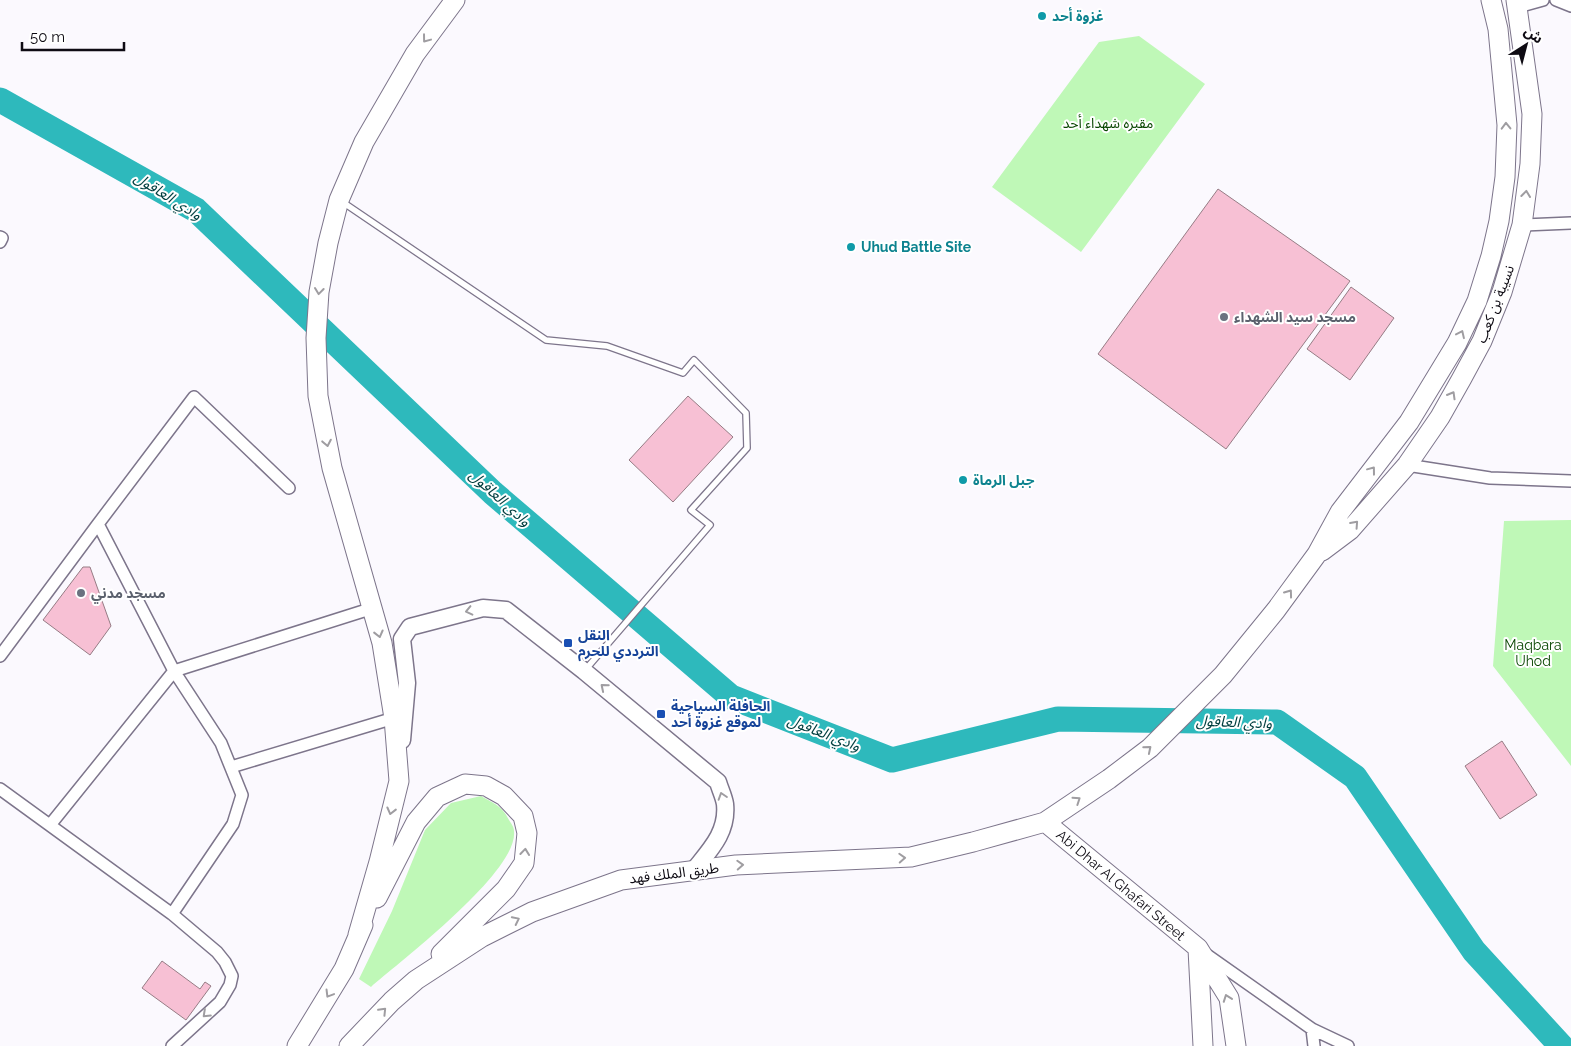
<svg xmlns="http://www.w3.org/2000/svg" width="1571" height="1046" viewBox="0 0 1571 1046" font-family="Raleway,'Noto Sans Arabic',sans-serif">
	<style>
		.green { fill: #bff8b7 }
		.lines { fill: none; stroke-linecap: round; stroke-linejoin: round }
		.river { stroke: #2eb9bc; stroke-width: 25 }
		.building { fill: #f7c0d4; stroke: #967c85 }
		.lane-casing { stroke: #7d758b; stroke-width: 8 }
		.street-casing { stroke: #7d758b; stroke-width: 14 }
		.secondary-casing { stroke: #7d758b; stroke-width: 19 }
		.primary-casing { stroke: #7d758b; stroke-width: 21 }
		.lane { stroke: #fff; stroke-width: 5.5 }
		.street { stroke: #fff; stroke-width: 11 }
		.secondary { stroke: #fff; stroke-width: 16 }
		.primary { stroke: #fff; stroke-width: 19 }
		.oneway { stroke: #9f9da1 }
		.culture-dot { fill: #0f9aa8; stroke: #fff; stroke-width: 2 }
		.worship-dot { fill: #6b7280; stroke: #fff; stroke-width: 2 }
		.transit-dot { fill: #1a4fb4; stroke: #fff; stroke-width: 2 }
		.labels { text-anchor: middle; stroke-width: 4; stroke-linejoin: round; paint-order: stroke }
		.culture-label { font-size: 14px; font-weight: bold; fill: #0d838f; stroke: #fff; text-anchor: start }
		.park-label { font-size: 14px; fill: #0a4803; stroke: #fff }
		.street-label { font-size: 14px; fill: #0e0b13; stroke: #fff }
		.worship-label { font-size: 14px; font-weight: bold; fill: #5b616d; stroke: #fff; text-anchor: start }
		.transit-label { font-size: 14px; font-weight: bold; fill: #164399; stroke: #fff; text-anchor: start }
		.water-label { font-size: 15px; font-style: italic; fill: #003e3f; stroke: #fff }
	</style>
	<rect width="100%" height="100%" fill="#fbf9fe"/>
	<path class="green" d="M1139,36L1205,84L1081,252L992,187L1099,42Z
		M1571,520V766L1493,666L1504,521Z
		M481,796C495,804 502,806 509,820C511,823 514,827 514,831C519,871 402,960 371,987L359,979L392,911L425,830L451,803Z"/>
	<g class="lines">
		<path class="river" d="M0,100L196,210L493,493L731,697L892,760L1058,719L1277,722L1355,777L1474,951L1561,1046"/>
	</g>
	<path class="building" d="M1218,189L1350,281L1226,449L1098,354Z
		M1351,287L1394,318L1350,380L1307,349Z
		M688,396L733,437L673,502L629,460Z
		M83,567H90L111,626L90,655L43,620Z
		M1502,741L1537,795L1500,819L1465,766Z
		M162,961L200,989L205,982L211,986L186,1020L142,988Z"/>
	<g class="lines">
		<defs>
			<path id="lane" d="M341,201L546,340L607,346L683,373L694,360L746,413L747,448L691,510L710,525L586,669"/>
			<path id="street" d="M1556,0L1571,6
				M1518,7L1543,0
				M1522,225L1571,223
				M0,237L2,238L0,242
				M1407,465L1490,478L1571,481
				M0,656L98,524
				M231,767L394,718
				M0,789L172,914L217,952L225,962L232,976L230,985L220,1002L172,1046
				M50,825L174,671L373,608
				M172,914L233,824L242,795L221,743L174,671L98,524L194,397L289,488
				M1207,955L1312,1029L1348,1046
				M1312,1029L1314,1046"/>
			<path id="secondary" d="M402,740L407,683L402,639L410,627L483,608L506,610L584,671L718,782C720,789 724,797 725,804C728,832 710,850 694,870"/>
			<path id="primary" d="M1322,551L1350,530L1407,465L1440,417L1462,378L1482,341L1502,292L1522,225L1530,164L1532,114L1516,0
				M1045,822L1198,948L1229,998L1236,1046
				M377,898L416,822L437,797L465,784L486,786L504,796L523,816L527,833L524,863L506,889L441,954
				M358,935L379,862L399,781L394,718L382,643L332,468L318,396L316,338L319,292L328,243L339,200L364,142L415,54L455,0
				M1198,949L1203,1046
				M297,1046L344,969L363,925
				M349,1046L392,1001L416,980L482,937L532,912L621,880L736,865L911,857L973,842L1045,822L1109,779L1150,748L1223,675L1276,610L1317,554L1340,512L1409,422L1457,343L1477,301L1491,256L1499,221L1505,177L1507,125L1498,29L1491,0"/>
		</defs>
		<use href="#lane" class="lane-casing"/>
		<use href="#street" class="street-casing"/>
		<use href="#secondary" class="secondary-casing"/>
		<use href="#primary" class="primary-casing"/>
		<use href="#lane" class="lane"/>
		<use href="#street" class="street"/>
		<use href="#secondary" class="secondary"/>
		<use href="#primary" class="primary"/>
	</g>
	<defs><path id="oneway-chevron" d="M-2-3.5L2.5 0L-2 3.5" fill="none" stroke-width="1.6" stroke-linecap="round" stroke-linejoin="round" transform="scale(1.25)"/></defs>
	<g class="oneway">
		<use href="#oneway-chevron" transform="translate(426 39) rotate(127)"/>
		<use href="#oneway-chevron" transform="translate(1506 126) rotate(-91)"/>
		<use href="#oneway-chevron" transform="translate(1526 194) rotate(-83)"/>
		<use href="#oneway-chevron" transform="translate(319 291) rotate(97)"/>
		<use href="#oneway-chevron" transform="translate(1461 334) rotate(-65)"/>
		<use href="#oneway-chevron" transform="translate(1452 395) rotate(-60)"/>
		<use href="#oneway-chevron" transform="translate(327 443) rotate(79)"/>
		<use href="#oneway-chevron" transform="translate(1372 470) rotate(-53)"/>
		<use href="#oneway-chevron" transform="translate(1355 524) rotate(-48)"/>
		<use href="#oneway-chevron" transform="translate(1289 593) rotate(-54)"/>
		<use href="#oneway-chevron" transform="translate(469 611) rotate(167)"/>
		<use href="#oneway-chevron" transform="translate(379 634) rotate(76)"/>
		<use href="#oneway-chevron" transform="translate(604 687) rotate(-140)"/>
		<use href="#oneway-chevron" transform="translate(1148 749) rotate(-40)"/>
		<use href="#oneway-chevron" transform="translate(722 796) rotate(-108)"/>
		<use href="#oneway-chevron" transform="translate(1077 800) rotate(-34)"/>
		<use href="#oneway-chevron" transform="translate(391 811) rotate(104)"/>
		<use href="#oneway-chevron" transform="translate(525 852) rotate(-84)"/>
		<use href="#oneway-chevron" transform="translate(902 858) rotate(-3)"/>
		<use href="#oneway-chevron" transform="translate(740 865) rotate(-3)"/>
		<use href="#oneway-chevron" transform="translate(516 920) rotate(-26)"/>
		<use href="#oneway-chevron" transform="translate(329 994) rotate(121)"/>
		<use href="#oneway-chevron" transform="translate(1227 998) rotate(-110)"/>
		<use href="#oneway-chevron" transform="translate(383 1011) rotate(-46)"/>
		<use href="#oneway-chevron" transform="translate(206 1014) rotate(137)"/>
	</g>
	<g class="culture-dot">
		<circle cx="1042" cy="16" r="5"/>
		<circle cx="851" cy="247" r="5"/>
		<circle cx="963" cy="480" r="5"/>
	</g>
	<g class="worship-dot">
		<circle cx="1224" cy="317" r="5"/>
		<circle cx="81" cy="593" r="5"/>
	</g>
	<g class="transit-dot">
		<rect x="563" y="638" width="10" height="10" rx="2.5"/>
		<rect x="656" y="709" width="10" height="10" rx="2.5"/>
	</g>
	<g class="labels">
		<g class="culture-label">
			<text x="1052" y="21">غزوة أحد</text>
			<text x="861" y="252">Uhud Battle Site</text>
			<text x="973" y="485">جبل الرماة</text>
		</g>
		<g class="park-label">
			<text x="1108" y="128">مقبره شهداء أحد</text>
			<text x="1533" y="650">Maqbara<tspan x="1533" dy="16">Uhod</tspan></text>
		</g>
		<g class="street-label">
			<text transform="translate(1495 304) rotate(-69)" y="5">نسيبة بن كعب</text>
			<text transform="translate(674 873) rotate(-7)" y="5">طريق الملك فهد</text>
			<text transform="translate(1121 885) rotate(40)" y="5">Abi Dhar Al Ghafari Street</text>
		</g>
		<g class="worship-label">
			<text x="1234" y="322">مسجد سيد الشهداء</text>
			<text x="91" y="598">مسجد مدني</text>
		</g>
		<g class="transit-label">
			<text x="578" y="640">النقل<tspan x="578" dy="16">الترددي للحرم</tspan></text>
			<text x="671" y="711">الحافلة السياحية<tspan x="671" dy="16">لموقع غزوة أحد</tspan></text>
		</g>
		<g class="water-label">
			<text transform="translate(168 196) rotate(32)" y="5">وادي العاقول</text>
			<text transform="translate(500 498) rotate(42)" y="5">وادي العاقول</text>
			<text transform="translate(1234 722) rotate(2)" y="5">وادي العاقول</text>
			<text transform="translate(824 733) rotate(21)" y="5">وادي العاقول</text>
		</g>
	</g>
	<g transform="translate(1526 45) rotate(36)" stroke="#ffffff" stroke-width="4" paint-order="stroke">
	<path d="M0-4L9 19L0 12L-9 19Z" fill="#0e0b13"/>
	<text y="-8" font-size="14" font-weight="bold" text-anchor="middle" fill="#0e0b13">ش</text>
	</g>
	<path d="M22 42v8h102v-8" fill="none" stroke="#0e0b13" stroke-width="2.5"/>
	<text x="30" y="42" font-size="15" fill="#0e0b13" stroke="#ffffff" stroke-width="4" paint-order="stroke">50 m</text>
</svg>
